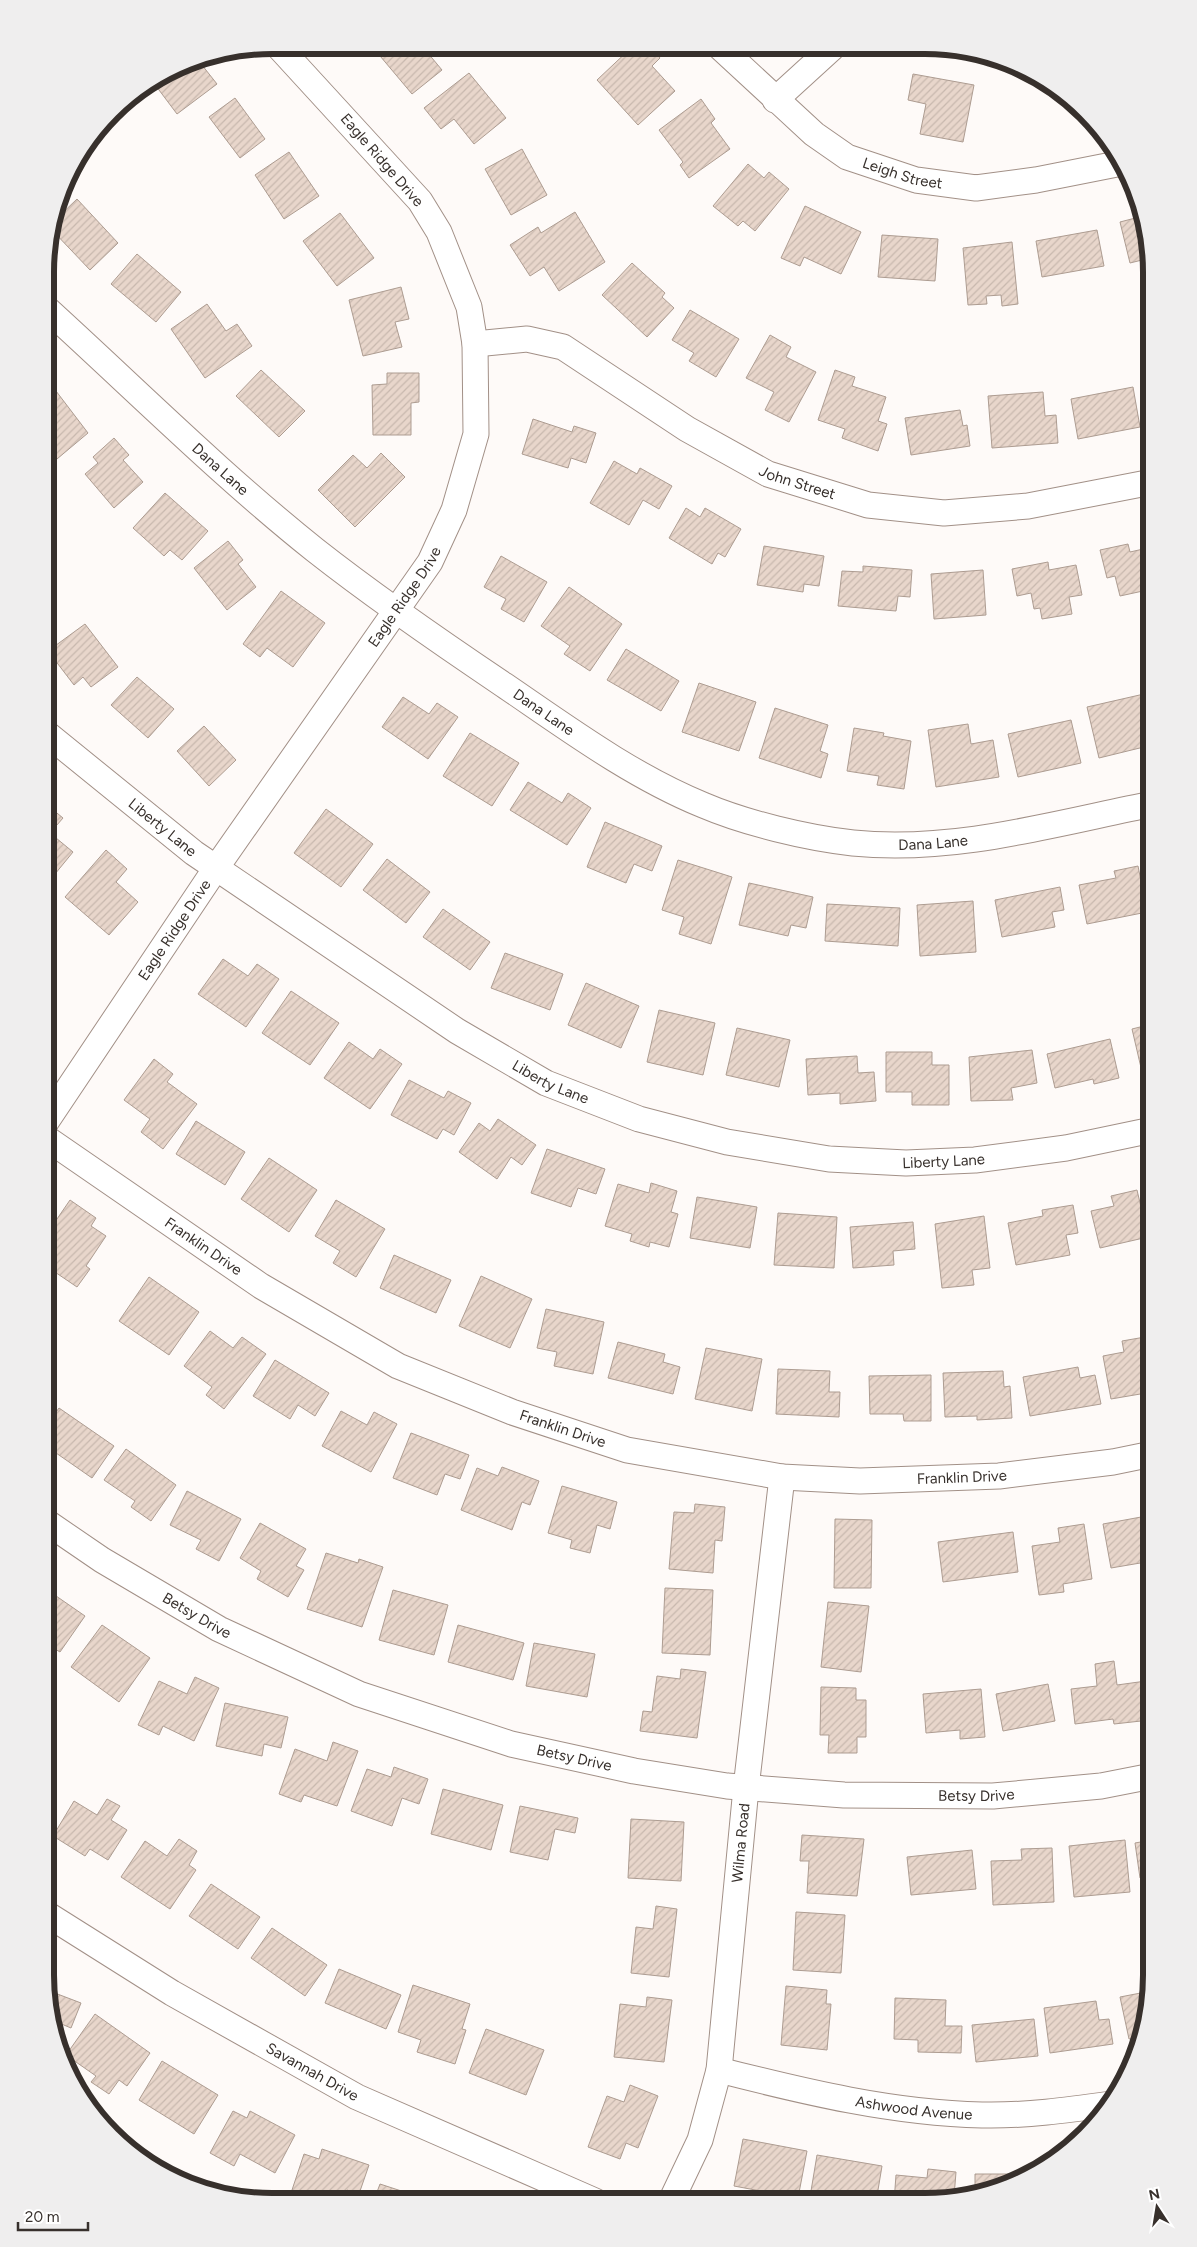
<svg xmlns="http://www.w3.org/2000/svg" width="1197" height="2247" viewBox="0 0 1197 2247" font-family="Figtree,sans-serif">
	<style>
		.building { fill: url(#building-hatch); stroke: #ad9c91 }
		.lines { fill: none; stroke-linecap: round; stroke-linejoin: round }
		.minor-casing { stroke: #a29087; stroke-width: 27 }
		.minor { stroke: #fff; stroke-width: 25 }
		.labels { text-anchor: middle; stroke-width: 5; stroke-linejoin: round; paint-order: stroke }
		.street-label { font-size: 15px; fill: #37302c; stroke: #fff }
		.rim { fill: none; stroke: #37302c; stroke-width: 6 }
	</style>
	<defs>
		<pattern id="building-hatch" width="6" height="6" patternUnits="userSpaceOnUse" patternTransform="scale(1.25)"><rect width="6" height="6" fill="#e8d6cb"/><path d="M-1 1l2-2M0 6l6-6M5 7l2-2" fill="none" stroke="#c8b8ae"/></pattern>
	</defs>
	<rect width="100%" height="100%" fill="#fefaf8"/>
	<path class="building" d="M381,46H422L442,70L412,94L375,50Z
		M587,47H600L593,53Z
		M632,47H651L660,58L652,66L675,91L638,125L597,80Z
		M928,49H969L971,52L928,56Z
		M198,60L217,84L177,114L153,82L185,62Z
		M469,73L506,118L474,144L454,119L441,129L424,108Z
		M913,74L974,85L963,142L920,134L926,104L908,100Z
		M235,98L265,139L240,158L209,117Z
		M701,99L715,119L711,123L730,149L689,178L680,165L683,162L659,130Z
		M1083,110L1094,123L1086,124Z
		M522,149L547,195L511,215L485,169Z
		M289,152L319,196L284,219L255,175Z
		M748,164L764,178L769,172L789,189L755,231L743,221L738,226L713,206Z
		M77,199L118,243L90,270L51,229L53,222Z
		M805,206L861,232L841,274L804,257L800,266L781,258Z
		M575,212L605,262L559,291L544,267L530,276L510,245L538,227L541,233Z
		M340,213L374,258L337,286L303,241Z
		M1143,216L1150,258L1130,263L1120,222Z
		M1097,230L1104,266L1042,277L1036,241Z
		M882,235L938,239L935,281L878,277Z
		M1012,242L1018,304L1002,306L1001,295L986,296L987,304L968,305L963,248Z
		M137,254L181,292L156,322L111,284Z
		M632,263L665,293L662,297L674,308L647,337L602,295Z
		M401,287L409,319L395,322L402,347L363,356L349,300Z
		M207,304L226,331L237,324L252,346L205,378L171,329Z
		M690,310L739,339L716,377L689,361L694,353L672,340Z
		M770,335L791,347L786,357L816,372L789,422L765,410L774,392L746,378Z
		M261,370L305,411L279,437L236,396Z
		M835,370L855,377L852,386L886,397L878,421L887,424L878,451L842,438L845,429L818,420Z
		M387,373H419V402L411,403V435H373L372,385L387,384Z
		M1133,387L1140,427L1078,439L1071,399Z
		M56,391L88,433L51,464L47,459V399Z
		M1043,392L1045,416L1056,415L1058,443L992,448L988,396Z
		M960,410L963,426L967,425L970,446L911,455L905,418Z
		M533,419L572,432L574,426L596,433L586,463L571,458L568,468L522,454Z
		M114,438L129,455L123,460L143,482L114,508L85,474L98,463L93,457Z
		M381,453L405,477L355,527L318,490L353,455L367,468Z
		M614,461L637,474L640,468L672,486L659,509L643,500L629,525L590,503Z
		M165,493L208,531L182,560L170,550L164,556L133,528Z
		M686,508L700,517L705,508L741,529L725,557L718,553L712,564L669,538Z
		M228,541L243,560L238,564L256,587L227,610L194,568Z
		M1128,544L1130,552L1152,547V589L1120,596L1115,576L1107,578L1100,550Z
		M764,546L824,556L819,586L804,584L803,592L757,585Z
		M501,556L547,582L524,622L501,609L506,599L484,587Z
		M1048,562L1049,570L1076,565L1082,595L1069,597L1072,614L1042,619L1040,608L1034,609L1031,593L1017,596L1012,569Z
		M863,566L912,570L910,597L898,596L896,611L838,606L842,571L863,572Z
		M983,570L986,615L934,619L931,574Z
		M569,587L622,624L590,671L564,654L570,646L541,626Z
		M281,591L325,623L293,667L267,648L260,657L243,644Z
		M47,608L54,616L46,622Z
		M85,624L118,667L91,687L83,677L74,685L48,651Z
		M626,649L679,681L661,711L607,680Z
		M137,677L174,709L148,738L111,705Z
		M699,683L756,702L739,751L682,732Z
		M1144,694L1152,726V745L1099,758L1087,707Z
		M403,697L429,714L437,703L458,717L428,759L382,727Z
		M775,708L828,725L820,751L828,754L821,778L759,758Z
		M1071,720L1081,763L1018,777L1008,734Z
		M968,724L971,744L993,740L999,777L936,787L928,730Z
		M204,726L236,760L209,786L177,751Z
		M854,728L884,733L883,736L911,741L904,789L877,785L879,776L847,771Z
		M470,733L519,763L492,806L443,776Z
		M528,782L562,803L568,793L591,808L567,845L510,810Z
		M46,804L63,818L50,833L73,852L46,885Z
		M326,809L373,844L341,887L294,853Z
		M605,822L662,846L652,871L634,864L626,883L587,867Z
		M106,850L127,869L116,882L138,902L109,935L65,897Z
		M387,859L430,892L406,923L363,890Z
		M678,860L732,877L711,944L679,934L684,917L662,910Z
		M1138,866L1147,912L1087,924L1079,885L1116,878L1114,871Z
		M749,883L813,897L806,928L791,925L788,936L739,925Z
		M1060,887L1064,910L1052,912L1055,927L1002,937L995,900Z
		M973,901L976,952L920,956L917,905Z
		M827,904L900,908L898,946L825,941Z
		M443,909L490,942L470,970L423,937Z
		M505,953L563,974L550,1010L491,988Z
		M223,959L248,976L257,964L279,979L246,1027L198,994Z
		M586,983L639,1006L621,1048L568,1025Z
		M291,991L339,1023L310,1065L262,1033Z
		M659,1010L715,1023L703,1075L647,1062Z
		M1152,1024V1070L1142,1072L1132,1029Z
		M737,1028L790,1040L779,1087L726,1075Z
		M1110,1039L1119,1078L1094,1084L1093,1079L1055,1088L1047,1054Z
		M349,1042L373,1059L380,1049L402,1064L370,1109L324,1078Z
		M1032,1050L1037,1083L1011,1088L1013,1100L971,1101L969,1057Z
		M886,1052H932V1065H949V1105H912V1092H886Z
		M857,1056L858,1073L874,1072L876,1101L840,1104V1093L808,1095L806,1059Z
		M154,1059L173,1074L167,1082L197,1104L163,1149L141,1132L150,1119L124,1100Z
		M409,1080L444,1098L448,1091L471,1103L454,1135L443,1129L437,1139L391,1115Z
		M498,1119L536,1145L522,1165L511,1157L497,1179L459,1152L479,1123L490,1131Z
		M196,1121L245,1152L225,1185L176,1154Z
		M547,1149L605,1169L596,1194L578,1188L571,1207L531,1193Z
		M269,1158L317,1190L289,1232L241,1199Z
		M651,1183L677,1191L671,1212L678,1214L669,1247L650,1242L649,1247L630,1241L632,1234L605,1226L618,1184L649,1193Z
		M1137,1190L1148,1237L1100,1248L1091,1211L1114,1206L1111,1196Z
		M697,1197L757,1207L750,1248L690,1238Z
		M70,1200L96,1218L91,1226L106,1236L86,1266L90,1269L77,1287L46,1266V1235Z
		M336,1200L385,1229L356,1277L333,1263L340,1251L315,1236Z
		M1073,1205L1078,1233L1066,1235L1070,1255L1016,1265L1008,1223L1043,1216L1042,1210Z
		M778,1213L837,1217L834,1268L774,1265Z
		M984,1216L990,1268L972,1270L974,1285L942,1288L935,1224Z
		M913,1222L915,1249L893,1251L894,1265L853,1268L850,1227Z
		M394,1255L451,1280L436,1313L380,1288Z
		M481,1276L532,1299L510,1348L459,1326Z
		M149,1277L199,1312L169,1355L119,1321Z
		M46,1288L54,1292L46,1306Z
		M546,1309L604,1322L593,1374L554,1366L557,1352L537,1348Z
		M210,1331L233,1348L242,1337L266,1354L224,1409L206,1395L212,1387L184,1366Z
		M1145,1337L1149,1356H1152V1392L1111,1399L1103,1356L1124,1352L1122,1341Z
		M618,1342L665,1354L663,1362L680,1367L673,1394L608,1378Z
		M706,1348L762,1359L752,1411L695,1399Z
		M275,1360L329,1393L315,1416L298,1405L290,1419L253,1396Z
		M1078,1367L1080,1378L1095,1375L1101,1404L1030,1416L1023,1377Z
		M778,1369L830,1371L829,1392H840L839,1417L776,1414Z
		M1003,1371L1004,1387L1010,1386L1012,1418L977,1420V1416L945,1417L943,1373Z
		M931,1375V1421H904L903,1414H870L869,1376Z
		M59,1408L114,1446L92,1478L46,1446V1426Z
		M341,1411L367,1425L374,1412L397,1424L371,1472L322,1446Z
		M411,1433L469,1455L460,1479L445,1474L437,1495L393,1478Z
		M126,1449L176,1485L151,1521L131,1507L135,1501L104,1480Z
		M502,1467L539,1481L530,1505L522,1502L512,1530L461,1510L477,1468L498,1476Z
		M562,1486L617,1502L610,1529L597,1525L590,1553L570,1548L572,1540L548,1533Z
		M187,1491L241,1519L219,1561L196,1549L201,1540L170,1525Z
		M695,1504L725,1507L722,1541L715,1540L713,1573L669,1569L674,1512L694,1513Z
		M1152,1515V1561L1111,1568L1103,1524Z
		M835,1519L872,1520L871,1588H834Z
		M260,1523L306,1549L296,1566L304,1570L288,1597L257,1579L261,1571L240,1558Z
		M1084,1524L1092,1579L1063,1584L1064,1592L1039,1595L1032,1546L1060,1542L1058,1528Z
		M1013,1532L1018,1572L943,1582L938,1542Z
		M326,1553L358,1563L359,1559L383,1567L362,1627L307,1609Z
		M665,1588L713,1590L710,1655L662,1653Z
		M46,1589L85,1616L60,1652L45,1643Z
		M393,1590L448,1605L434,1655L379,1640Z
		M828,1602L869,1606L861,1672L821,1667Z
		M102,1625L150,1658L119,1702L71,1667Z
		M458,1625L524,1643L513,1680L448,1662Z
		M534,1643L595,1654L587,1697L526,1686Z
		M1114,1661L1117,1685L1146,1681L1150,1720L1114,1724L1113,1719L1075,1724L1071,1689L1097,1686L1095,1664Z
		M1148,1665H1152V1688Z
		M681,1669L706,1672L697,1738L640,1731L643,1711L652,1712L657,1676L680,1679Z
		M195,1677L219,1688L194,1741L163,1726L159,1735L138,1725L159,1681L187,1694Z
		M1048,1684L1055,1721L1003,1731L996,1694Z
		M821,1687L856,1688V1700H866V1737H857V1753H828L829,1735H820Z
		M981,1689L985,1737L960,1739V1730L926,1733L923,1694Z
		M225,1703L288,1717L281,1748L264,1744L262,1756L216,1746Z
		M333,1742L358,1751L337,1806L304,1795L301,1802L279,1794L295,1749L327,1761Z
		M394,1767L428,1779L419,1804L402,1798L392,1826L351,1811L367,1769L391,1777Z
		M443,1789L503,1805L491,1850L431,1834Z
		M45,1794L56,1801L45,1817Z
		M107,1799L120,1806L111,1820L127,1830L108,1860L90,1849L85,1856L53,1836L74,1801L97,1815Z
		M520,1806L578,1818L575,1833L555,1829L548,1860L510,1852Z
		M631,1819L684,1822L681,1881L628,1878Z
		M802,1835L864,1839L857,1896L807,1893L809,1861H800Z
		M179,1839L197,1851L189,1865L196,1870L170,1909L121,1877L145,1841L167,1856Z
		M1125,1840L1130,1892L1074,1897L1069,1846Z
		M1152,1840V1877L1140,1878L1135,1843Z
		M1052,1848L1054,1902L993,1905L991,1861L1022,1860L1021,1849Z
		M972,1850L976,1889L911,1895L907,1857Z
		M211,1884L260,1917L238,1949L189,1916Z
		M656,1906L677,1909L669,1977L631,1973L636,1927L653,1929Z
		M796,1912L845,1915L841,1973L793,1970Z
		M272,1928L327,1965L305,1996L251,1958Z
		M339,1969L401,1995L386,2029L325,2003Z
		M413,1985L470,2004L462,2029L466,2030L455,2064L417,2052L421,2040L398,2032Z
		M786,1986L827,1990L826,2004H831L827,2050L781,2045Z
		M47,1990L81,2003L71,2028L52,2020Z
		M1151,1991L1141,2037L1129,2039L1120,1997Z
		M647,1997L672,2000L664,2062L614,2057L620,2004L646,2007Z
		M895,1998L946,2000L945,2026H962L961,2053L918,2052V2040L894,2039Z
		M1096,2001L1099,2020L1109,2019L1113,2044L1050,2053L1044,2008Z
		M95,2014L150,2053L127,2086L119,2080L109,2094L91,2082L96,2076L66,2055Z
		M1034,2019L1038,2056L976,2062L972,2025Z
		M486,2029L544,2050L526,2095L469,2073Z
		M162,2061L218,2095L194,2134L139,2100Z
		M630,2085L658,2096L638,2148L626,2143L620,2159L588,2147L607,2096L624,2102Z
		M233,2111L247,2118L250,2111L295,2135L275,2173L240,2154L234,2166L210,2153Z
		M743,2139L807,2151L798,2198L734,2186Z
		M322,2149L369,2165L359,2194L347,2190L344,2200H306L308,2195L292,2190L304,2154L319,2159Z
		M817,2155L882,2166L876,2202H839L810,2197Z
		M928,2169L956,2172L954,2197L925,2202H894L896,2175L927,2178Z
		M975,2174H1031L998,2190L968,2195V2191H975Z
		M380,2184L432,2201L374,2200Z"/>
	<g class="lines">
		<defs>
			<g id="minor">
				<path id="s1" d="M721,48L814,134L847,157L916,180L976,188L1036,180L1122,163"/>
				<path d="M775,100L832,48"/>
				<path id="s2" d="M47,309C136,390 221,475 315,550C376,598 440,642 504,685C567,728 632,776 703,805C745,823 807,838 853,843C954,853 1053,824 1152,804"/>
				<path id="s3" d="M475,344L527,339L563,347L687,429L768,474L868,505L944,513L1028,506L1152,482"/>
				<path id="s4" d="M46,733L194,853L457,1031L546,1083L639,1119L727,1142L829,1159L906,1163L975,1160L1066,1148L1152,1130"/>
				<path id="s5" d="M46,1122L216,868L430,562L454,510L476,434L475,344L469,307L439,232L420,201L277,45"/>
				<path id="s6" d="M46,1138L261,1286L398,1366L512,1412L627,1450L782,1477L860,1481L999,1476L1113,1462L1152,1454"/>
				<path id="s7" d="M45,1521L102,1560L219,1629L359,1694L511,1744L634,1771L727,1786L844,1795L993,1796L1101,1786L1152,1776"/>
				<path id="s8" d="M45,1913L172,1993L357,2097L595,2201"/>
				<path id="s9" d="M719,2070C805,2092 893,2113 982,2115C1025,2116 1068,2110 1111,2104"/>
				<path id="s10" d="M671,2201L700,2140L719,2070L746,1788L782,1477"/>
			</g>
		</defs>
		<use href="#minor" class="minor-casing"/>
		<use href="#minor" class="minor"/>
	</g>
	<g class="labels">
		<g class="street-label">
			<text transform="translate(382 160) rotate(49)" y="5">Eagle Ridge Drive</text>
			<text dy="5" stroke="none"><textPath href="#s1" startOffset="225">Leigh Street</textPath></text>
			<text dy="5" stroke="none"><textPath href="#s2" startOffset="236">Dana Lane</textPath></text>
			<text dy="5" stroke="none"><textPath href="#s3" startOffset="361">John Street</textPath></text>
			<text dy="5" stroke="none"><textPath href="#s5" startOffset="636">Eagle Ridge Drive</textPath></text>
			<text dy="5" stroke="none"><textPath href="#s2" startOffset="641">Dana Lane</textPath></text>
			<text dy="5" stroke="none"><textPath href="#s4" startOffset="150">Liberty Lane</textPath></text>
			<text dy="5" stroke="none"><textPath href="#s2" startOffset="1061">Dana Lane</textPath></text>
			<text dy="5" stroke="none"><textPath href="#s5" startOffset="231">Eagle Ridge Drive</textPath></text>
			<text dy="5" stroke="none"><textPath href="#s4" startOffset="615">Liberty Lane</textPath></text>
			<text dy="5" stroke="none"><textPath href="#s4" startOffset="1020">Liberty Lane</textPath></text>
			<text dy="5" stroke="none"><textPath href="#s6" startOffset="191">Franklin Drive</textPath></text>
			<text dy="5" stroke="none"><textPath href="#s6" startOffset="596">Franklin Drive</textPath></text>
			<text dy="5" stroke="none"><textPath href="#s6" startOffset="1001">Franklin Drive</textPath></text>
			<text dy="5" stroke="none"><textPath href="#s7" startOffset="179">Betsy Drive</textPath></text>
			<text dy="5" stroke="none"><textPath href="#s7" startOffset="584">Betsy Drive</textPath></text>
			<text dy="5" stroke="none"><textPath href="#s7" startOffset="989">Betsy Drive</textPath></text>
			<text dy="5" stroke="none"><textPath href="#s10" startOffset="368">Wilma Road</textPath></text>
			<text dy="5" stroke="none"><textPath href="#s8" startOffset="311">Savannah Drive</textPath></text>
			<text dy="5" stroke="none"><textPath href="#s9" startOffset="199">Ashwood Avenue</textPath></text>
		</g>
	</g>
	<path d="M0 0H1197V2247H0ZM272 54H925A218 218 0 0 1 1143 272V1975A218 218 0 0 1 925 2193H272A218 218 0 0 1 54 1975V272A218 218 0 0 1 272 54Z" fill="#efeeee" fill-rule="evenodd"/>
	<path class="rim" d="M272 54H925A218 218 0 0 1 1143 272V1975A218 218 0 0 1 925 2193H272A218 218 0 0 1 54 1975V272A218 218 0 0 1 272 54Z"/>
	<g transform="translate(1157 2207) rotate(348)" stroke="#ffffff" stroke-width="4" paint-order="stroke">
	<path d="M0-4L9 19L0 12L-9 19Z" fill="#37302c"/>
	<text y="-8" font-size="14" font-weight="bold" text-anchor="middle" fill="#37302c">N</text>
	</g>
	<path d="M18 2222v8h70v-8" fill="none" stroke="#37302c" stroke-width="2.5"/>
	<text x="25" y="2222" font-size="15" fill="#37302c" stroke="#ffffff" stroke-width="4" paint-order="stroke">20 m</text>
</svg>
